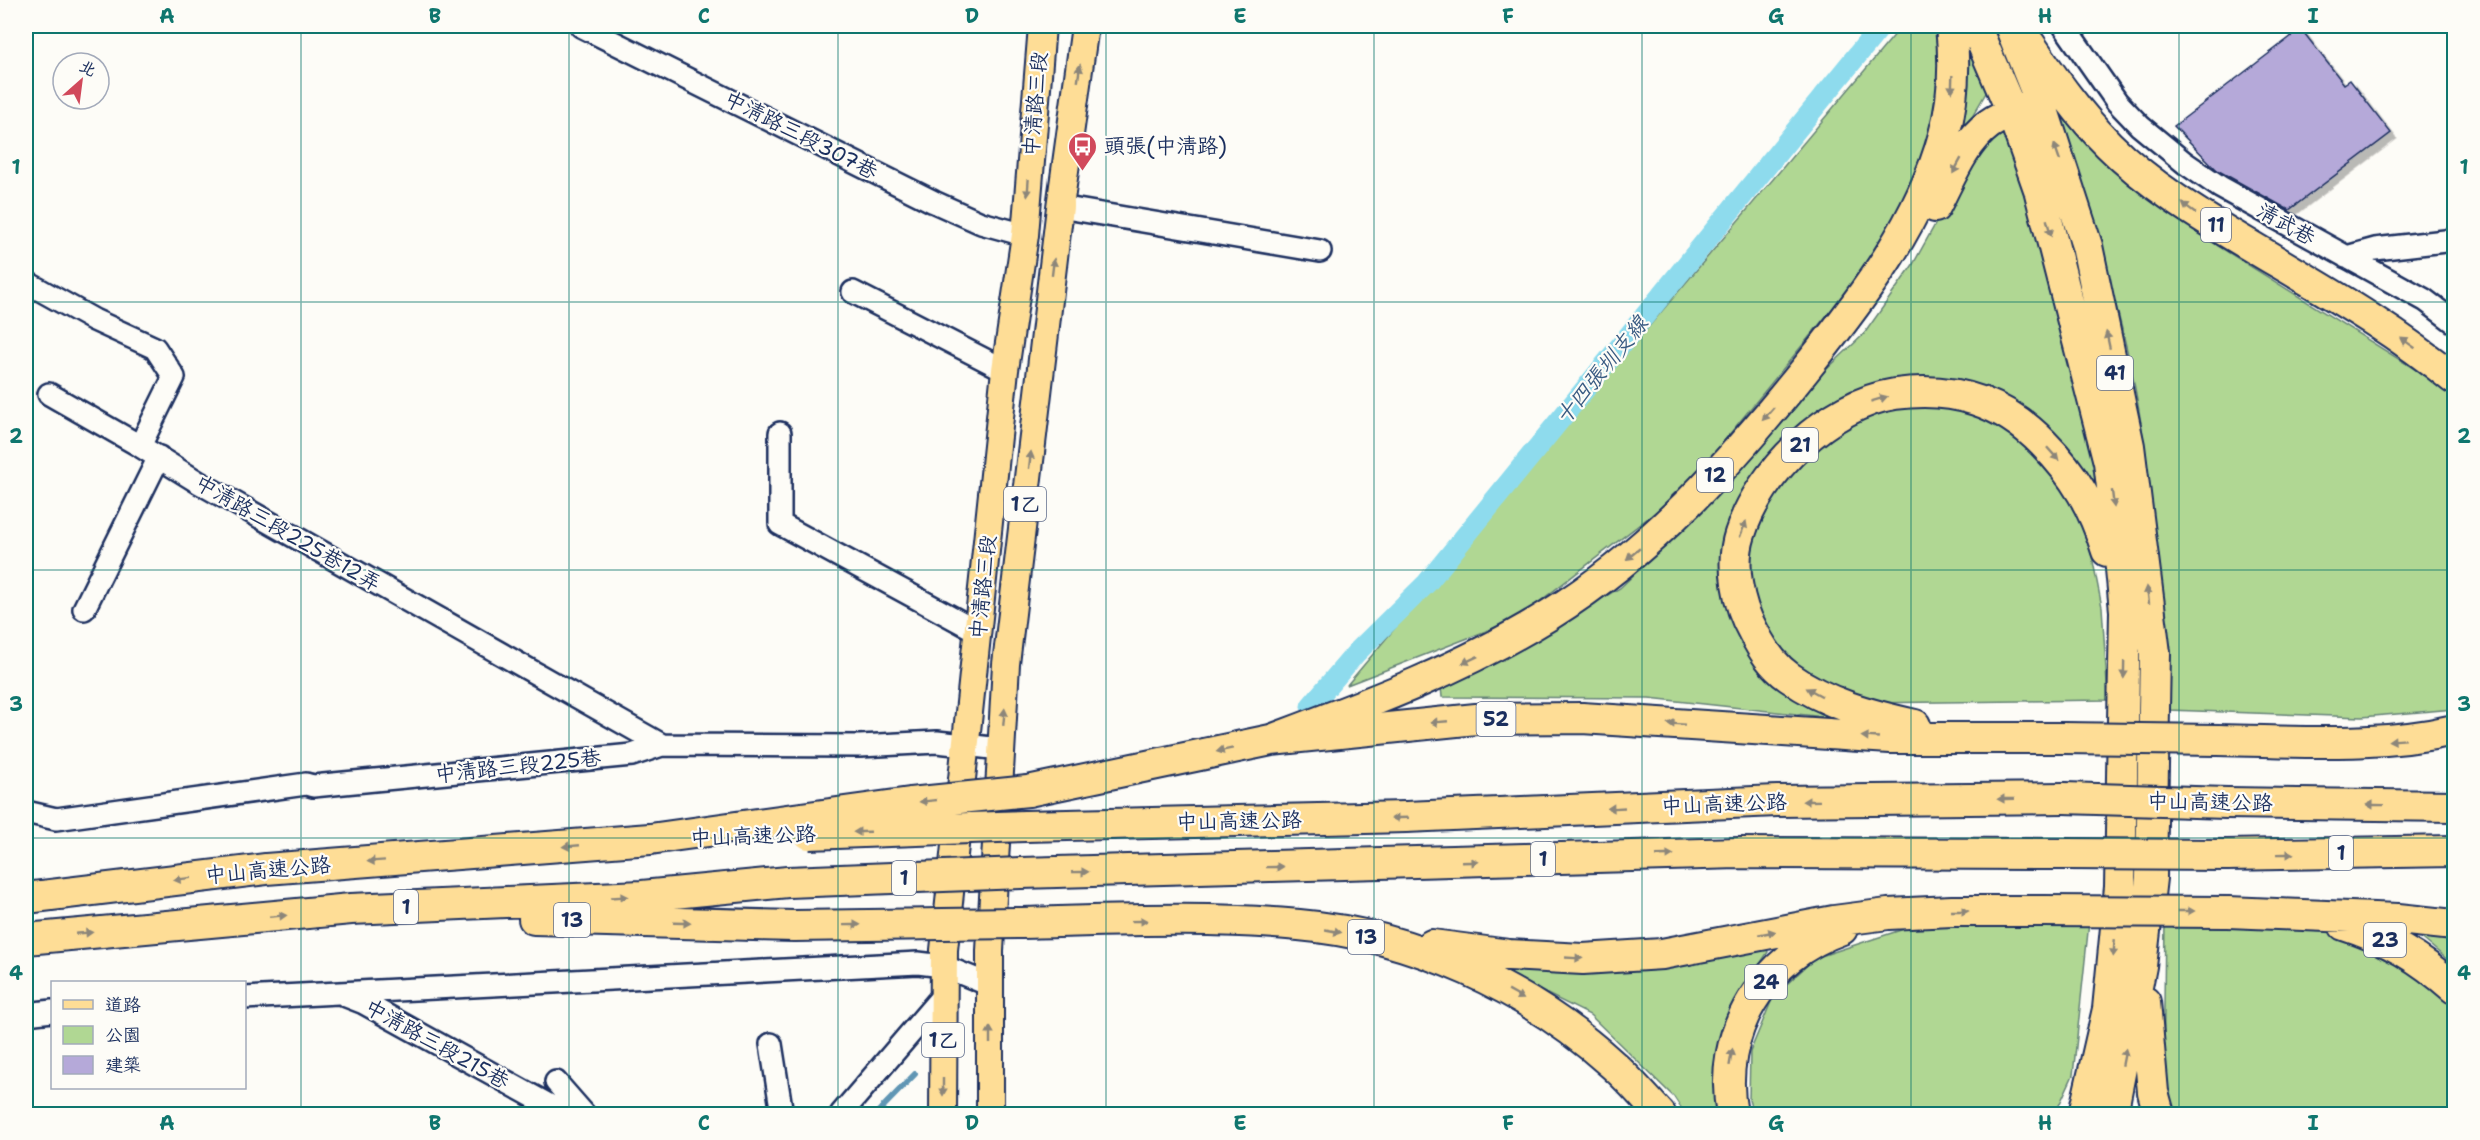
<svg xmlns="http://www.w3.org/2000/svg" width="2480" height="1140" viewBox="0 0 2480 1140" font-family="'Shantell Sans','LXGW WenKai TC',sans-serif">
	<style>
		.green { fill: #b0d793; stroke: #668378; stroke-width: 1.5 }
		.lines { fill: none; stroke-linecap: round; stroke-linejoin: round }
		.stream { stroke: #6096b4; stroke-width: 6 }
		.canal { stroke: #8edbed; stroke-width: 21 }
		.building { fill: #b5a9d9; stroke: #1b2f5e; stroke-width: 1.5; filter: url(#shadow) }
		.minor-casing { stroke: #1b2f5e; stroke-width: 26 }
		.major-casing { stroke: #1b2f5e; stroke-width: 30 }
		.highway-casing { stroke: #1b2f5e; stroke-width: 34 }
		.minor { stroke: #fdfcf7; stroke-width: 21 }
		.major { stroke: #fedd96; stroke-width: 26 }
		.highway { stroke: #fedd96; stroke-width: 30 }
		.highway-bridge-casing { stroke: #1b2f5e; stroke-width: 34; stroke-linecap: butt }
		.highway-bridge { stroke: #fedd96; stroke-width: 30 }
		.oneway { fill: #8c867a }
		.grid { fill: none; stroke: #0f766e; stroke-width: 1.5; stroke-opacity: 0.55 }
		.labels { text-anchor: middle; stroke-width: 4.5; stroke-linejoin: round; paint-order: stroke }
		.shield { fill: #fdfcf7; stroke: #5f6c8c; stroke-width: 1.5 }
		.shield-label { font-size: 20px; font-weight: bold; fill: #1b2f5e }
		.street-label { font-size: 21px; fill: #1b2f5e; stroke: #fdfcf7 }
		.poi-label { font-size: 21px; fill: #1b2f5e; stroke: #fdfcf7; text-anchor: start }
		.water-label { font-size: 22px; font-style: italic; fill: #385a82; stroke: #fdfcf7 }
		.neatline { fill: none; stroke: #0f766e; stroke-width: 2 }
		.grid-label { font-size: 20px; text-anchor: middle; font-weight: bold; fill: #0f766e }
	</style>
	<defs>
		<filter id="shadow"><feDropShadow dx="5.5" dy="5.5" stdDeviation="0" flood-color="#0004"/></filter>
	</defs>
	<rect width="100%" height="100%" fill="#fdfcf7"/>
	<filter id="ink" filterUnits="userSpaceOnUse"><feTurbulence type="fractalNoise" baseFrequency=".0167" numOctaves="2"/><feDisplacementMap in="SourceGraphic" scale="12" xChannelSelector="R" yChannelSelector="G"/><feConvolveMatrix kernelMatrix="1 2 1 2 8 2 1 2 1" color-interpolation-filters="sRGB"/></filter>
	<g filter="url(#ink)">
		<path class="green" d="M1902,26H1939L1945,90L1928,163L1882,248L1683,491L1517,619L1347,685Z
			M1973,42L1987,91L1953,150L1961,49Z
			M2059,104L2102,160L2218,246L2445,388L2454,397V709L2362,717L2168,710C2161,610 2156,510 2139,411C2122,306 2086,206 2053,105Z
			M2008,130L2094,446L2099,491H2090L2045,436L1910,386L1791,440L1724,583L1823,711L1825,717L1649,698L1442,697L1441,687L1485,666L1620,588L1711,501L1790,404L1864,334L1912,266L1951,196L1986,143Z
			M1905,402L1966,409L2006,425L2049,460L2085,521L2102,607L2108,700L1862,703L1811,685L1752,626L1745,530L1770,479L1829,430Z
			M1947,915L2089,922L2073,1075L2055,1114H1753L1749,1100L1750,1052L1773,997L1815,958Z
			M2165,918L2319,922L2434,977L2454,1012V1114H2174L2163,1098Z
			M2454,923V965L2413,931Z
			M1763,943L1768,952L1730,1008L1717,1056L1721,1114H1685L1674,1097L1590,1015L1509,975L1512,964Z"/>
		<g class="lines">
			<path class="stream" d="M876,1114L915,1074"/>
			<path class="canal" d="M1311,706L1356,653L1427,583L1881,26"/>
		</g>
		<path class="building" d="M2301,29L2344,84L2350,80L2391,133L2289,210L2217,170L2174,126Z"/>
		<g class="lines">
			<defs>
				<path id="minor" d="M581,26L934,202L981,223L1025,235
					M2064,26L2117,102L2140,126L2185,163L2220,187L2425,300L2454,322
					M1060,207L1320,251
					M2346,257L2375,249L2454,240
					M26,282L94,320L155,348L174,377L140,446L198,482L662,745
					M853,292L1005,370
					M49,394L140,446
					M780,433V524L979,632
					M84,609L159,457
					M26,812L56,819L306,784L313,786L632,755L662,745L860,746L937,742L1001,749
					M346,996L364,1003L565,1114
					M244,998L918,963L943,966L990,985
					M26,1014L52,1011
					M771,1044L782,1114
					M556,1082L584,1114
					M841,1114L944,994"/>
				<path id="major" d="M943,1114L944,950L1005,370L1025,235L1042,26
					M990,1114V951L1006,664L1060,207L1085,26"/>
				<path id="highway" d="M1975,26L2012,112L2039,189L2109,462L2118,537L2125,611L2120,887L2108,1009L2084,1114
					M2010,26L2040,101L2087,246L2129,446L2155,653L2151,878L2141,966L2112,1114
					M2030,44C2054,79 2079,115 2109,145C2149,185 2200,216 2249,245C2319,287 2391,327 2454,379
					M1935,207C1950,179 1963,143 1989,124C2001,115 2018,110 2032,104
					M1915,725C1870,715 1827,704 1789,677C1772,665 1762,649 1753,631C1738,605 1730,564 1740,534C1759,472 1829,404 1895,394C1953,386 2002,401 2043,443C2075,475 2094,508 2107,551
					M1271,740C1367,704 1462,669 1549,615C1653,551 1734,459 1809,365C1864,296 1921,221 1944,135C1954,100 1955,62 1951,26
					M2218,740C2297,741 2377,748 2454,730
					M1028,791L1271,740L1476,719L1582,718L1890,738H2063
					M2227,803L2454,806
					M1025,826L1406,817L1777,801L2064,798
					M2227,855L2454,851
					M1021,873L1738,853L2066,854
					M26,898L266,869L650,839
					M2228,912L2398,919L2454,925
					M534,919L794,926
					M1017,923C1111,921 1205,916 1299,925C1414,935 1528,988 1613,1065C1630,1080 1645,1098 1660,1114
					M2344,925C2388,939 2420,958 2454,988
					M26,939L351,909L642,896L788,882
					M1432,945L1509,955L1583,959L1662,954L1834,921L1888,914L1952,911H2043
					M2145,1002L2153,1092L2159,1114
					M1732,1114C1716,1033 1764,956 1842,929"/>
			</defs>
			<use href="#minor" class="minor-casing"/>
			<use href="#major" class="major-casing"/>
			<use href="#highway" class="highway-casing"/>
			<use href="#minor" class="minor"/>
			<use href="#major" class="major"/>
			<use href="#highway" class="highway"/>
			<defs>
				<path id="highway-bridge" d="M2063,738L2218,740
					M2064,798L2227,803
					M809,834L1025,826
					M650,839L910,803L1028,791
					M2066,854L2227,855
					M788,882L1021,873
					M2043,911L2228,912
					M794,926L1017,923"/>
			</defs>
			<use href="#highway-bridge" class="highway-bridge-casing"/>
			<use href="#highway-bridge" class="highway-bridge"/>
		</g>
		<defs><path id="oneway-solid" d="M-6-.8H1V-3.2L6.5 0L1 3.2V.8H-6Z" transform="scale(1.5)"/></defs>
		<g class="oneway">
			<use href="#oneway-solid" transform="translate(1079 73) rotate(-82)"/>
			<use href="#oneway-solid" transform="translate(1952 84) rotate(92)"/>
			<use href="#oneway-solid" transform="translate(2057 152) rotate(-109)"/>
			<use href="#oneway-solid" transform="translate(1957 166) rotate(119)"/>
			<use href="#oneway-solid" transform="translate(1028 188) rotate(94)"/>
			<use href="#oneway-solid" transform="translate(2189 208) rotate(-144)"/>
			<use href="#oneway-solid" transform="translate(2049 228) rotate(75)"/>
			<use href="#oneway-solid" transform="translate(1053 267) rotate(-83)"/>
			<use href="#oneway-solid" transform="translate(2108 340) rotate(-102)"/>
			<use href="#oneway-solid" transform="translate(2408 343) rotate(-145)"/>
			<use href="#oneway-solid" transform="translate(1879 399) rotate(-17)"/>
			<use href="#oneway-solid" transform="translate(1768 414) rotate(131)"/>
			<use href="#oneway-solid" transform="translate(2053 454) rotate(48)"/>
			<use href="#oneway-solid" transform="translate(1030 460) rotate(-83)"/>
			<use href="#oneway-solid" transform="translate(2113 499) rotate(83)"/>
			<use href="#oneway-solid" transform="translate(1743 529) rotate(-69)"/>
			<use href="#oneway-solid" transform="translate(1633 554) rotate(140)"/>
			<use href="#oneway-solid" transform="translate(2148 595) rotate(-97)"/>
			<use href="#oneway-solid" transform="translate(1470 660) rotate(155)"/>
			<use href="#oneway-solid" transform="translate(2124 670) rotate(91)"/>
			<use href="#oneway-solid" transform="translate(1814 692) rotate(-152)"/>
			<use href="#oneway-solid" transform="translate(1004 717) rotate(-85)"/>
			<use href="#oneway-solid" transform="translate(1439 722) rotate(175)"/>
			<use href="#oneway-solid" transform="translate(1676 724) rotate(-176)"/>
			<use href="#oneway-solid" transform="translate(1870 737) rotate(-177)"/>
			<use href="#oneway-solid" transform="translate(2397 740) rotate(176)"/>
			<use href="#oneway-solid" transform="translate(1225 750) rotate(168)"/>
			<use href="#oneway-solid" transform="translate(2006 799) rotate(179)"/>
			<use href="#oneway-solid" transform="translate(928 801) rotate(174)"/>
			<use href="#oneway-solid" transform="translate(1811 801) rotate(179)"/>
			<use href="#oneway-solid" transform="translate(2375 805) rotate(-179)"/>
			<use href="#oneway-solid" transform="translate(1616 808) rotate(177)"/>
			<use href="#oneway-solid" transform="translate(1400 818) rotate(178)"/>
			<use href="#oneway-solid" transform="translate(862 832) rotate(178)"/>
			<use href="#oneway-solid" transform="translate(571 846) rotate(175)"/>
			<use href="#oneway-solid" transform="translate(2285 854) rotate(-1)"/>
			<use href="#oneway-solid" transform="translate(1665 855) rotate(-2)"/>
			<use href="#oneway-solid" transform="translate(376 861) rotate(176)"/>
			<use href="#oneway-solid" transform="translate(1470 862) rotate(-2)"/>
			<use href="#oneway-solid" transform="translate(1275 867) rotate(-1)"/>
			<use href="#oneway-solid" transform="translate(1080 872) rotate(-1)"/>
			<use href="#oneway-solid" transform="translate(182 879) rotate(173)"/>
			<use href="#oneway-solid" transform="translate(619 897) rotate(-3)"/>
			<use href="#oneway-solid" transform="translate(1960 911)"/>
			<use href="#oneway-solid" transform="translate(2186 911)"/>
			<use href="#oneway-solid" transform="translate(278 916) rotate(-5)"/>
			<use href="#oneway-solid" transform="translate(1139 921) rotate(-1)"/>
			<use href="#oneway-solid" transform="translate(682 923) rotate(2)"/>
			<use href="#oneway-solid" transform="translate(852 925) rotate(-1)"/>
			<use href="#oneway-solid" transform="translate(1333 931) rotate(11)"/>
			<use href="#oneway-solid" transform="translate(84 933) rotate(-5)"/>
			<use href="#oneway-solid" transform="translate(1767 933) rotate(-11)"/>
			<use href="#oneway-solid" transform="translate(2114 948) rotate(95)"/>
			<use href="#oneway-solid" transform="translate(1574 958) rotate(3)"/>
			<use href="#oneway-solid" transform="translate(1516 995) rotate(29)"/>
			<use href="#oneway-solid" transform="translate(990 1035) rotate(-90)"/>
			<use href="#oneway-solid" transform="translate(1731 1057) rotate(-80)"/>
			<use href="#oneway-solid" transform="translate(2124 1057) rotate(-79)"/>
			<use href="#oneway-solid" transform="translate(943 1087) rotate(90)"/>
		</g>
	</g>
	<path class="grid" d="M301,26V1114M569,26V1114M838,26V1114M1106,26V1114M1374,26V1114M1642,26V1114M1911,26V1114M2179,26V1114M26,302H2454M26,570H2454M26,838H2454"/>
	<defs>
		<symbol id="bus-pin" viewBox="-11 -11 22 30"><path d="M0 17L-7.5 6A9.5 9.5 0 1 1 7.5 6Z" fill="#d1495b" stroke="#fdfcf7"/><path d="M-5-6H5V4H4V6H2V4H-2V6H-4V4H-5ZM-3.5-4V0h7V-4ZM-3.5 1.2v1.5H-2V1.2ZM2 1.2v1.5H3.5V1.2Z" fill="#fff"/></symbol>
	</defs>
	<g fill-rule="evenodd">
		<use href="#bus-pin" x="1066" y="130" width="33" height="45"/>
	</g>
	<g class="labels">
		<g class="shield">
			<rect x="2201" y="208" width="30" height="34" rx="4.5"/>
			<rect x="2097" y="356" width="36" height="34" rx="4.5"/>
			<rect x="1782" y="428" width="36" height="34" rx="4.5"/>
			<rect x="1697" y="458" width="36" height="34" rx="4.5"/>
			<rect x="1004" y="487" width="42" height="34" rx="4.5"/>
			<rect x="1476.5" y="702" width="39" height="34" rx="4.5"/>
			<rect x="2329" y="836" width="24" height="34" rx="4.5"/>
			<rect x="1531" y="842" width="24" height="34" rx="4.5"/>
			<rect x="892" y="861" width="24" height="34" rx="4.5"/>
			<rect x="394" y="890" width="24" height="34" rx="4.5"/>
			<rect x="554" y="903" width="36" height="34" rx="4.5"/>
			<rect x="1348" y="920" width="36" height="34" rx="4.5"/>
			<rect x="2364" y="923" width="42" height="34" rx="4.5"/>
			<rect x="1745" y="965" width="42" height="34" rx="4.5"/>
			<rect x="922" y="1023" width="42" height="34" rx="4.5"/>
		</g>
		<g class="shield-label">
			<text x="2216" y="232">11</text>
			<text x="2115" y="380">41</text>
			<text x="1800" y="452">21</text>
			<text x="1715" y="482">12</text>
			<text x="1025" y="511">1乙</text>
			<text x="1496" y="726">52</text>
			<text x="2341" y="860">1</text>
			<text x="1543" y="866">1</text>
			<text x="904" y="885">1</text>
			<text x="406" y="914">1</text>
			<text x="572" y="927">13</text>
			<text x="1366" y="944">13</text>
			<text x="2385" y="947">23</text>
			<text x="1766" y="989">24</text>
			<text x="943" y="1047">1乙</text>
		</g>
		<g class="street-label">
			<text transform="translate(1035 104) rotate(-85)" y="7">中清路三段</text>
			<text transform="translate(801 135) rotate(27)" y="7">中清路三段307巷</text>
			<text transform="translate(2286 224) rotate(29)" y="7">清武巷</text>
			<text transform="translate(288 533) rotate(30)" y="7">中清路三段225巷12弄</text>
			<text transform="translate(983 587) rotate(-84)" y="7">中清路三段</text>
			<text transform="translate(518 766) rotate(-6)" y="7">中清路三段225巷</text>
			<text transform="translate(2210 802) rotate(1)" y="7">中山高速公路</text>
			<text transform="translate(1724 804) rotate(-2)" y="7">中山高速公路</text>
			<text transform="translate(1239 821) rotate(-1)" y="7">中山高速公路</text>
			<text transform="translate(753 836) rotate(-2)" y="7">中山高速公路</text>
			<text transform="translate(268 870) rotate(-5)" y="7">中山高速公路</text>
			<text transform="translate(437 1044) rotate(29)" y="7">中清路三段215巷</text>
		</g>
		<g class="poi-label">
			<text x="1104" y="153">頭張(中清路)</text>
		</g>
		<g class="water-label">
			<text transform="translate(1601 370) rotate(-51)" y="8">十四張圳支線</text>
		</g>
	</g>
	<rect width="2480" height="1140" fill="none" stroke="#fdfcf7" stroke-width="66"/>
	<rect x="51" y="981" width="195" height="108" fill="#fdfcf7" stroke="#a3aaba" stroke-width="1.5"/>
	<rect x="63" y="1000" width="30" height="9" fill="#fedd96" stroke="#a3aaba" stroke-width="1.5"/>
	<text x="105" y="1011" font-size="18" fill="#1b2f5e">道路</text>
	<rect x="63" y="1026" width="30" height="18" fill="#b0d793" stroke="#a3aaba" stroke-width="1.5"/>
	<text x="105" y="1041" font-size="18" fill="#1b2f5e">公園</text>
	<rect x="63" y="1056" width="30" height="18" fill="#b5a9d9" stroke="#a3aaba" stroke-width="1.5"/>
	<text x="105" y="1071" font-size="18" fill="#1b2f5e">建築</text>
	<g transform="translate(81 81) rotate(28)"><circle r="28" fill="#fdfcf7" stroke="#a3aaba" stroke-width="1.5"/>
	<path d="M0-4.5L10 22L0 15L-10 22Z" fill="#d1495b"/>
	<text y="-9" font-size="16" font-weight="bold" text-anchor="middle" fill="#1b2f5e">北</text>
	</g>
	<rect x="33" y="33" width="2414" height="1074" class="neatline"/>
	<g class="grid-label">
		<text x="167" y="23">A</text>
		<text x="435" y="23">B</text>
		<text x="704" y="23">C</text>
		<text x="972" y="23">D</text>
		<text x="1240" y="23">E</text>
		<text x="1508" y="23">F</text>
		<text x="1776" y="23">G</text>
		<text x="2045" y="23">H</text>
		<text x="2313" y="23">I</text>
		<text x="16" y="174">1</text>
		<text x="2464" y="174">1</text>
		<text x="16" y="443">2</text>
		<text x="2464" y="443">2</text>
		<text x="16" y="711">3</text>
		<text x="2464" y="711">3</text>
		<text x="16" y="980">4</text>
		<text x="2464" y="980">4</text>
		<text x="167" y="1130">A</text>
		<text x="435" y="1130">B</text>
		<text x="704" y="1130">C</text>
		<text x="972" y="1130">D</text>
		<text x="1240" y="1130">E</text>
		<text x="1508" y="1130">F</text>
		<text x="1776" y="1130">G</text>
		<text x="2045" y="1130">H</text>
		<text x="2313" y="1130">I</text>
	</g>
</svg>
